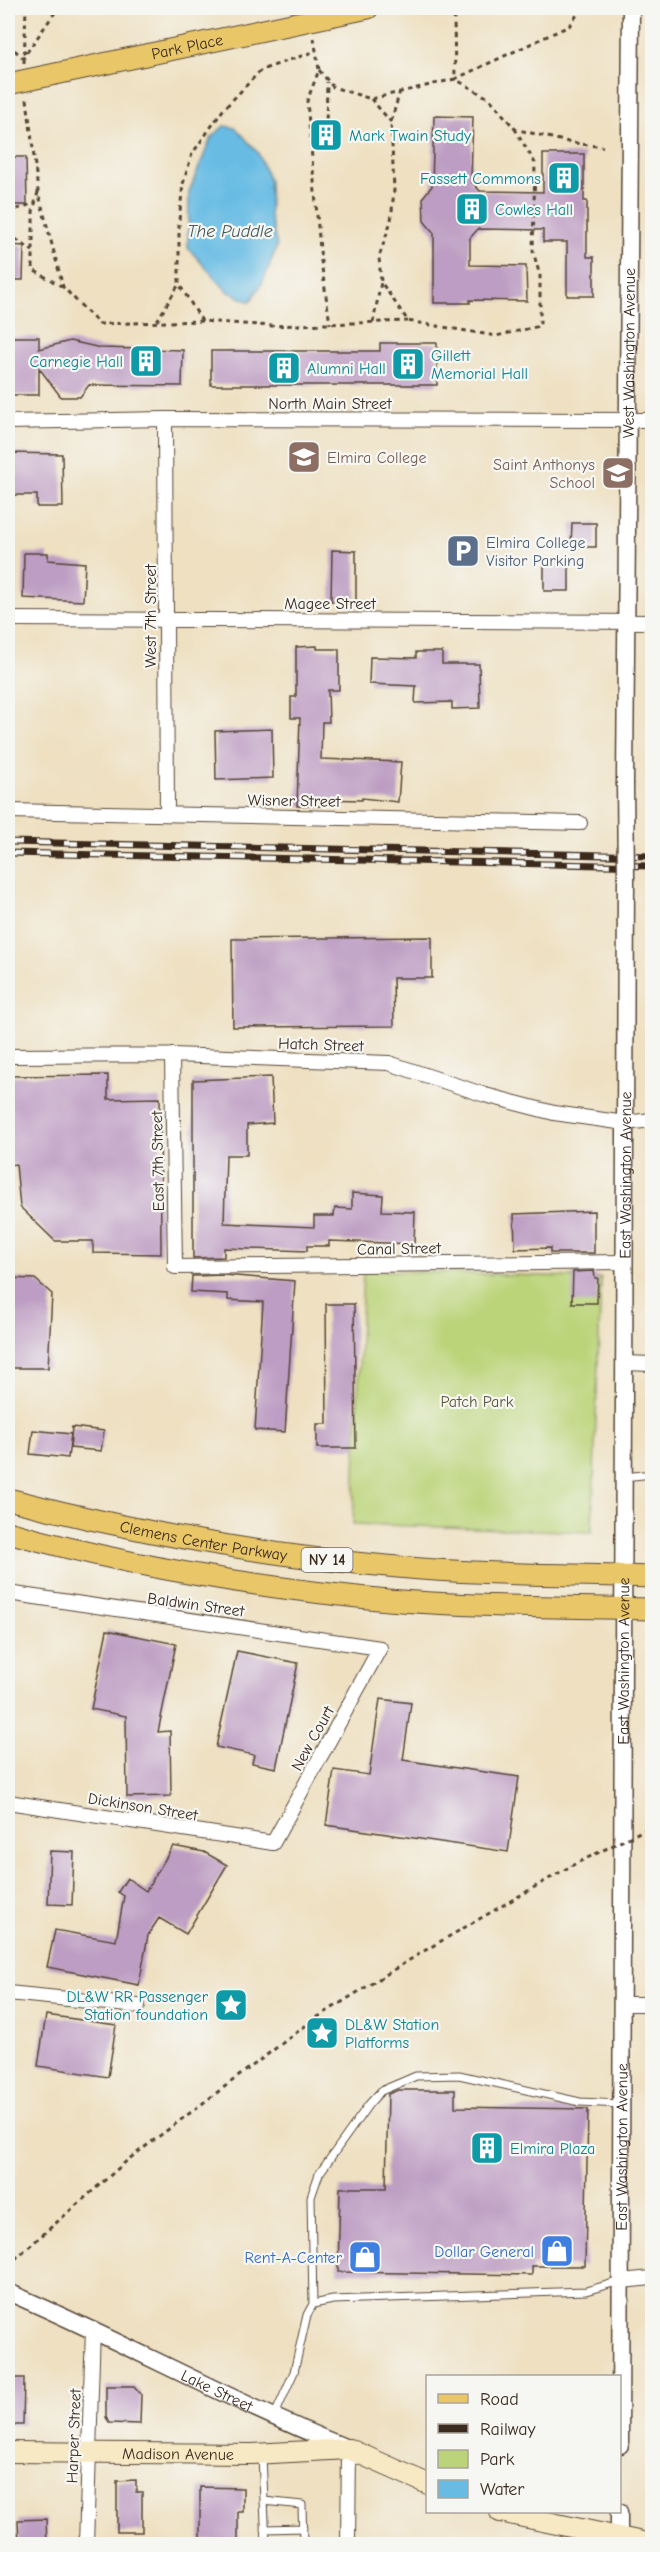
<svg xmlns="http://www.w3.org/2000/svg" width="660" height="2552" viewBox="0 0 660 2552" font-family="'Comic Neue',sans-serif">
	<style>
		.green { fill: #bbd479; stroke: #7b7f4c; stroke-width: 1.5 }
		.water { fill: #68bce4; stroke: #527381; stroke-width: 1.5 }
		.building { fill: #bd9dc3 }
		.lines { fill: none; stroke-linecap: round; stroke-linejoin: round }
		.service-casing { stroke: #564536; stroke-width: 9 }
		.minor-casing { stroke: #564536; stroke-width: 16 }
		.tertiary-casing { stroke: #564536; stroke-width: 19 }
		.secondary-casing { stroke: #564536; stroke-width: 22 }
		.primary-casing { stroke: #564536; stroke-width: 23 }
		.path { stroke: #564536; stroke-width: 3; stroke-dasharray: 4.5 4.5; stroke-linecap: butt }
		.service { stroke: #fff; stroke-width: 7 }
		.minor { stroke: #fff; stroke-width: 14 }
		.tertiary { stroke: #fff; stroke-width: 16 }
		.secondary { stroke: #f6e9c3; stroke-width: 20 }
		.primary { stroke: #e9c769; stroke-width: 21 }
		.rail-casing { stroke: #3b2a1e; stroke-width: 7 }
		.rail { stroke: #f6f6f2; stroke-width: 4.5; stroke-dasharray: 14; stroke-linecap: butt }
		.tertiary-bridge-casing { stroke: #564536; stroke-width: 19; stroke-linecap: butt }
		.path-bridge { stroke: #564536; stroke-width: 3; stroke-dasharray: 4.5 4.5; stroke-linecap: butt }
		.tertiary-bridge { stroke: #fff; stroke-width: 16 }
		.labels { text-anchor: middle; stroke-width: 4.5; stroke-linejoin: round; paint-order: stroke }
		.shield { fill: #f6f6f2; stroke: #73675e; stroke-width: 1.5 }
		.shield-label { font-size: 15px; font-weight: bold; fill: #3b2a1e }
		.street-label { font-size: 16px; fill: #3b2a1e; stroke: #f6f6f2 }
		.culture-label { font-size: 16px; fill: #0d838f; stroke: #f6f6f2; text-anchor: start }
		.education-label { font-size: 16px; fill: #785e54; stroke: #f6f6f2; text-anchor: start }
		.service-label { font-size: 16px; fill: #4e5e75; stroke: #f6f6f2; text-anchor: start }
		.park-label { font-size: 16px; fill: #5b5435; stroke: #f6f6f2 }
		.shop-label { font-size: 16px; fill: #366cbe; stroke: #f6f6f2; text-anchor: end }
		.water-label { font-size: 18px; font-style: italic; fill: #485659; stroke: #f6f6f2 }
	</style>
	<rect width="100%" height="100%" fill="#f6f6f2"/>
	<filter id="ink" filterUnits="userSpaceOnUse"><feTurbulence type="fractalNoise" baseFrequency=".0167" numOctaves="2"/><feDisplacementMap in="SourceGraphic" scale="12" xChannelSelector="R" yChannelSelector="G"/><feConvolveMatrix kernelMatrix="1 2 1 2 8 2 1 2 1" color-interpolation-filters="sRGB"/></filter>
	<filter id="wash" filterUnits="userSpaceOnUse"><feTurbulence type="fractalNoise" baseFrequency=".008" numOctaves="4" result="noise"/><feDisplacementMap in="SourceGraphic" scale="24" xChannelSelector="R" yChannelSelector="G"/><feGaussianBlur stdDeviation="1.35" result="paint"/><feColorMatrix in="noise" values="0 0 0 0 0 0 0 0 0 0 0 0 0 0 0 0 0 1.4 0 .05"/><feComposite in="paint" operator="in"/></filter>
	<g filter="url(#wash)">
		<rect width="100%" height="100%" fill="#eee0c1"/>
		<path class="green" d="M363,1270L601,1278L592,1532L353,1524Z"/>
		<path class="water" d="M224,126L236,128L258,153L269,180L270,215L277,246L263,282L250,302L227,291L188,248L189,192L211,138Z"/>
		<g id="blocks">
			<path class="building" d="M434,116L473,117L471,181L480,191L543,192V154H584V201H587V257H594V296H567V242H543V230L478,229L470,238V265L526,266L527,301L470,300V303H434V233L424,221L423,197L432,186Z
				M8,157H26L27,205H8Z
				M8,245L24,246L23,280H8Z
				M8,337H39V349L70,341L101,348L183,350L182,386L89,385L80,397H61L39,368V395H8Z
				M380,343H437V385H211V351H380Z
				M8,453L62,454L63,507H37V495H8Z
				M572,523H596V547H571Z
				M332,550L356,551V601H331Z
				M24,553H48V560L85,563L83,601L23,598Z
				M544,559H569V591H544Z
				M317,646V649H339V690H328L329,722H322L321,759L401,762L398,802L362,798V800L320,799V806H297L300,718H291V697H296V647Z
				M416,652H442V664H479L480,708L452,709V702L415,703L416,686L369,684L370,657L416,658Z
				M272,729L273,778L216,780L215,731Z
				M432,937V978H393L394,1026L233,1027L232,939Z
				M108,1075V1099L160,1098L161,1254L93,1253V1241H55L20,1207L16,1164L8,1165V1076Z
				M271,1077L273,1123L247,1125V1155H226L224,1223L314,1227V1216H334L335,1208L352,1209V1193L383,1195L382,1211L415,1212L414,1244L329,1241V1246H307V1251L224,1248V1257L193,1258V1080Z
				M594,1211V1253H550V1248L515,1249L514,1214Z
				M594,1271L595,1278H598L597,1303H572L573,1272Z
				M224,1275L295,1281L285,1432L255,1430L263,1302L228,1300V1294L191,1292L192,1276Z
				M8,1278L35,1279L52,1294L48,1368H8Z
				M326,1304H354L356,1448H317V1424H327Z
				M72,1427L104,1431L101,1451L70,1448Z
				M33,1430L71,1434L68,1458L30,1454Z
				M107,1630L176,1644L158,1732L170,1731L171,1796L127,1797L126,1716L91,1709Z
				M237,1651L298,1663L276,1768L252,1763L254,1755L216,1747Z
				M380,1699L411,1703L403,1760L519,1777L508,1852L326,1825L334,1770L369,1775Z
				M173,1846L204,1852L227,1865L186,1934L159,1918L148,1935L139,1985L47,1967L55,1930L116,1941L124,1896L118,1892L127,1878L146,1891Z
				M50,1851L74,1852L72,1905L48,1904Z
				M46,2015L116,2025L108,2077L38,2066Z
				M398,2090H455V2107L588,2109L585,2266H532V2275L338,2272L340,2188H386L388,2094Z
				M8,2378H24L23,2425H8Z
				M106,2386H134L141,2394L140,2424L109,2423L106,2417Z
				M136,2480V2492H142V2532H117V2481Z
				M200,2487L243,2488V2512H238V2541H200Z
				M46,2519L47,2544H19L18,2520Z"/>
		</g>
	</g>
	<g filter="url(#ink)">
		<use href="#blocks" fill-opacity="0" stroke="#564536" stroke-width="1.5"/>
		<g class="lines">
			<defs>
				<path id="service" d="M624,1477L652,1474
					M313,2304L311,2197L319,2174L369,2104L381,2091L416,2076L459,2075L580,2102L621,2104
					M274,2417L294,2372L307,2315L313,2304L333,2300L586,2291L620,2281
					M262,2456L266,2544
					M264,2501L302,2505L303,2544
					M265,2529L303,2528"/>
				<path id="minor" d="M165,419L167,813
					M8,422L165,419L652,420
					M8,619L652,622
					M8,811L580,823
					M172,1055L175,1267L625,1262
					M8,1056L172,1055L389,1063L485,1095L554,1113L625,1123L652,1120
					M624,1363L652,1364
					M8,1593L380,1648L273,1843L8,1802
					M8,1993L138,2006
					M621,2004H652
					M621,2281L652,2278
					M86,2544L93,2329
					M348,2544L349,2449"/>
				<g id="tertiary">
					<path id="s1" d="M625,783L631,8"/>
					<path id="s2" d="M8,2292C122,2341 232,2402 347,2448"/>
					<path id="s3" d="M620,2445L626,878"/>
					<path d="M619,2535V2512"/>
				</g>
				<g id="secondary">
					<path id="s4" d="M8,2452L252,2454L349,2449L428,2484"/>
					<path d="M500,2512L652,2544"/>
				</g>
				<g id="primary">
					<path id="s5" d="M8,84L368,8"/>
					<path id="s6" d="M8,1499C135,1532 266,1556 398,1567C482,1575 568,1574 652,1577"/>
					<path d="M8,1532C131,1567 261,1588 388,1600C476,1607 565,1607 652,1609"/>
				</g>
			</defs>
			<use href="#service" class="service-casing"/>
			<use href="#minor" class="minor-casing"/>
			<use href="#tertiary" class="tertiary-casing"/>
			<use href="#secondary" class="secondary-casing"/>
			<use href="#primary" class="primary-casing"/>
			<path class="path" d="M582,8L569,26L455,79L490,99L515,129L568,142L603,147
				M314,38L319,70L307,101L321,261L330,324
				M8,44L23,58L58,8
				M24,63L26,8
				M319,70L333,87L371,99L455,79L454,18
				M400,91L391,122L394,190L391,221L379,257L381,282L408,321L496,336L540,326V276L533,251L535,163L515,129
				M27,99L38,191L63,287L99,324L202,321L272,326L408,321
				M371,99L391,122
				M326,128L327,82
				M38,192L33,212V270L63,287
				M8,212L35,203
				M8,234L33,251
				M157,321L179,284
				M202,321L179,284V220L183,184L192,154L223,110L261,70L316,51
				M373,323L381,282
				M8,2265L129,2159L313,2020L424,1951L571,1866"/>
			<use href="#service" class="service"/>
			<use href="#minor" class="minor"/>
			<use href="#tertiary" class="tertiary"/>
			<use href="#secondary" class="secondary"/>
			<use href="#primary" class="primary"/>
			<defs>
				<path id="rail" d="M8,842L652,856
					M8,853L652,866"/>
			</defs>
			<use href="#rail" class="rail-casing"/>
			<use href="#rail" class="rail"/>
			<defs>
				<path id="tertiary-bridge" d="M625,783L626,878"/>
			</defs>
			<use href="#tertiary-bridge" class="tertiary-bridge-casing"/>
			<path class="path-bridge" d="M571,1866L652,1826"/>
			<use href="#tertiary-bridge" class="tertiary-bridge"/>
		</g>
	</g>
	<defs>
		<symbol id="building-square" viewBox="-11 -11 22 22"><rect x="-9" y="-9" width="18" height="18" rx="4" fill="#0f9aa8" stroke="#f6f6f2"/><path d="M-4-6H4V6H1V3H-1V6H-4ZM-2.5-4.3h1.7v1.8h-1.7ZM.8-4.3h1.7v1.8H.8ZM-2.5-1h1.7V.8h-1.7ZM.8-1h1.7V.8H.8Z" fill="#fff"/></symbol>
		<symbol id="university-square" viewBox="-11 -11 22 22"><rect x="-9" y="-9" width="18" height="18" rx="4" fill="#8d6e63" stroke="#f6f6f2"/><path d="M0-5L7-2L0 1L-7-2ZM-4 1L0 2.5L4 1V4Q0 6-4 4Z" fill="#fff"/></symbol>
		<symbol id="school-square" viewBox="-11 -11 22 22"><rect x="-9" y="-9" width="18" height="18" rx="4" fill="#8d6e63" stroke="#f6f6f2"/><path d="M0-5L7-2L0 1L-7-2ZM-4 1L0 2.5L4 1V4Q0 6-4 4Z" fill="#fff"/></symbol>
		<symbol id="parking-square" viewBox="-11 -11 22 22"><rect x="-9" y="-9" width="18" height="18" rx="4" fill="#5c6f8a" stroke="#f6f6f2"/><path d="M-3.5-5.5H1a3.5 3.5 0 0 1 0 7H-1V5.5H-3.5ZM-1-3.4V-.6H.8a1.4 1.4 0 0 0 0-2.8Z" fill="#fff"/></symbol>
		<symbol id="sight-square" viewBox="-11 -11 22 22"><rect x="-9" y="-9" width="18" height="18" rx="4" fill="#0f9aa8" stroke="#f6f6f2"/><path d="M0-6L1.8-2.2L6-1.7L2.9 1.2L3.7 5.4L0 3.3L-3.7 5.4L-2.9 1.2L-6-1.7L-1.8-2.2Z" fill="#fff"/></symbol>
		<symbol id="shop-square" viewBox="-11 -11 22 22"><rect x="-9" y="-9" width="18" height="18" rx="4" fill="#3f7fe0" stroke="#f6f6f2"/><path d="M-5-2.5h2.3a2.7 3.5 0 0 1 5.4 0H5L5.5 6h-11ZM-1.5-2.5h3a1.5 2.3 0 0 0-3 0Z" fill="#fff"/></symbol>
	</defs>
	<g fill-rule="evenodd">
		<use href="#building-square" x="307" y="116" width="38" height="38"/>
		<use href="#building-square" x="545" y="159" width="38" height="38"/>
		<use href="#building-square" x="453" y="190" width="38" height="38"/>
		<use href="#building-square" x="127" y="342" width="38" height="38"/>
		<use href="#building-square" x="389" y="345" width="38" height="38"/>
		<use href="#building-square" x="265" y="349" width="38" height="38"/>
		<use href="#university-square" x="285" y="438" width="38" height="38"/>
		<use href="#school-square" x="599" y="454" width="38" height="38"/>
		<use href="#parking-square" x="444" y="532" width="38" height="38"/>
		<use href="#sight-square" x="212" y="1986" width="38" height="38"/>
		<use href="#sight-square" x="303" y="2014" width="38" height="38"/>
		<use href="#building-square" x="468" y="2129" width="38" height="38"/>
		<use href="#shop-square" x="538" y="2232" width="38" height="38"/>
		<use href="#shop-square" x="346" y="2238" width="38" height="38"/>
	</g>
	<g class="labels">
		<rect class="shield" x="301.5" y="1548" width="51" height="24" rx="4.5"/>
		<g class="shield-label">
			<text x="327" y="1565">NY 14</text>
		</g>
		<g class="street-label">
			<text dy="6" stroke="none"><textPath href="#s5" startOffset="183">Park Place</textPath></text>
			<text dy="6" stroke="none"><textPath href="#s1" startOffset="430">West Washington Avenue</textPath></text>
			<text x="330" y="409">North Main Street</text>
			<text x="330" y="609">Magee Street</text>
			<text transform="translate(150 616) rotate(-90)" y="6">West 7th Street</text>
			<text transform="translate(294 800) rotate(1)" y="6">Wisner Street</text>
			<text transform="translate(321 1044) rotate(2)" y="6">Hatch Street</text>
			<text transform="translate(157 1161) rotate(-91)" y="6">East 7th Street</text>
			<text dy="6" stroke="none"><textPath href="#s3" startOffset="1270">East Washington Avenue</textPath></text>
			<text transform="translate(399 1248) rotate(-1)" y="6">Canal Street</text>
			<text dy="6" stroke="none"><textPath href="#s6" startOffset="200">Clemens Center Parkway</textPath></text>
			<text transform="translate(196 1604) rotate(8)" y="6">Baldwin Street</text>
			<text dy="6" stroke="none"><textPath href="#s3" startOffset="784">East Washington Avenue</textPath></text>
			<text transform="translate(312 1738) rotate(-61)" y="6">New Court</text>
			<text transform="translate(143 1806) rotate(9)" y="6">Dickinson Street</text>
			<text dy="6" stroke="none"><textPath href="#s3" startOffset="298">East Washington Avenue</textPath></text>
			<text dy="6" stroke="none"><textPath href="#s2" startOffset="231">Lake Street</textPath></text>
			<text transform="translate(73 2436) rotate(-88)" y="6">Harper Street</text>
			<text dy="6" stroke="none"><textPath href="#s4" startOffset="170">Madison Avenue</textPath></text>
		</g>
		<g class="culture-label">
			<text x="349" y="141">Mark Twain Study</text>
			<text x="541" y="184" text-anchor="end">Fassett Commons</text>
			<text x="495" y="215">Cowles Hall</text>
			<text x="431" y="361">Gillett<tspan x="431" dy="18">Memorial Hall</tspan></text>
			<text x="123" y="367" text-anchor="end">Carnegie Hall</text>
			<text x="307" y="374">Alumni Hall</text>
			<text x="208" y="2002" text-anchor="end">DL&amp;W RR Passenger<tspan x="208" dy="18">Station foundation</tspan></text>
			<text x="345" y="2030">DL&amp;W Station<tspan x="345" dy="18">Platforms</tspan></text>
			<text x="510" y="2154">Elmira Plaza</text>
		</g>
		<g class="education-label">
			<text x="327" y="463">Elmira College</text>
			<text x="595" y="470" text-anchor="end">Saint Anthonys<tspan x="595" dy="18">School</tspan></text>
		</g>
		<g class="service-label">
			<text x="486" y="548">Elmira College<tspan x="486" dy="18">Visitor Parking</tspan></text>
		</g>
		<g class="park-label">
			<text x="477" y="1407">Patch Park</text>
		</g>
		<g class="shop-label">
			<text x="534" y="2257">Dollar General</text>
			<text x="342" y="2263">Rent-A-Center</text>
		</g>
		<g class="water-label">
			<text x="230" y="237">The Puddle</text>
		</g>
	</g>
	<rect width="660" height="2552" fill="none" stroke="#f6f6f2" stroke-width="30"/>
	<rect x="426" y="2375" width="195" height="138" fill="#f6f6f2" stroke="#aba49d" stroke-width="1.5"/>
	<rect x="438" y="2394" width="30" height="9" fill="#e9c769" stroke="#aba49d" stroke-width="1.5"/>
	<text x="480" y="2405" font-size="18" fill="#3b2a1e">Road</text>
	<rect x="438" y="2424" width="30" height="9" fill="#3b2a1e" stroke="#aba49d" stroke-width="1.5"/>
	<text x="480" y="2435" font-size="18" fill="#3b2a1e">Railway</text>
	<rect x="438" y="2450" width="30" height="18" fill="#bbd479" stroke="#aba49d" stroke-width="1.5"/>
	<text x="480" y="2465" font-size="18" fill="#3b2a1e">Park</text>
	<rect x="438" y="2480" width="30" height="18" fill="#68bce4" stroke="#aba49d" stroke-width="1.5"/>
	<text x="480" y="2495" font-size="18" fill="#3b2a1e">Water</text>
</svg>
